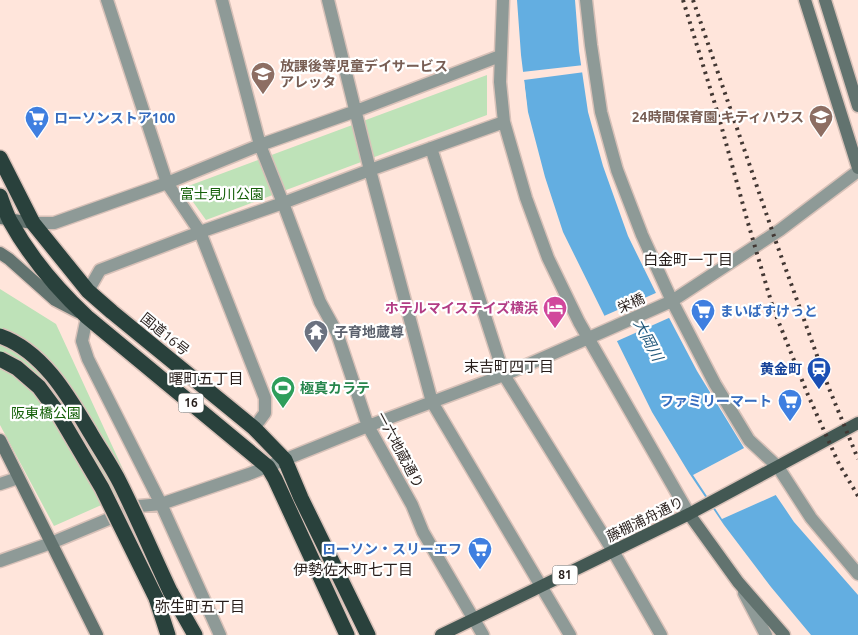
<svg xmlns="http://www.w3.org/2000/svg" width="858" height="635" viewBox="0 0 858 635" font-family="Ubuntu,'Noto Sans JP',sans-serif">
	<style>
		.green { fill: #bee2b8 }
		.water { fill: #63aee1 }
		.pier { fill: #ffe5db }
		.lines { fill: none; stroke-linecap: round; stroke-linejoin: round }
		.street-casing { stroke: #d8c1b8; stroke-width: 15 }
		.secondary-casing { stroke: #d8c1b8; stroke-width: 15 }
		.primary-casing { stroke: #d8c1b8; stroke-width: 15 }
		.highway-casing { stroke: #d8c1b8; stroke-width: 18 }
		.street { stroke: #8e9a97; stroke-width: 12 }
		.secondary { stroke: #62736f; stroke-width: 12 }
		.primary { stroke: #435853; stroke-width: 12 }
		.highway { stroke: #29413c; stroke-width: 15 }
		.rail { stroke: #423733; stroke-width: 4; stroke-dasharray: 2.5 5; stroke-linecap: butt }
		.highway-bridge-casing { stroke: #d8c1b8; stroke-width: 18; stroke-linecap: butt }
		.highway-bridge { stroke: #29413c; stroke-width: 15 }
		.labels { text-anchor: middle; stroke-width: 4.5; stroke-linejoin: round; paint-order: stroke }
		.shield { fill: #fff; stroke: #68625f; stroke-width: 1 }
		.shield-label { font-size: 12px; font-weight: bold; fill: #271e1b }
		.education-label { font-size: 14px; font-weight: bold; fill: #785e54; stroke: #fff; text-anchor: start }
		.shop-label { font-size: 14px; font-weight: bold; fill: #366cbe; stroke: #fff; text-anchor: start }
		.park-label { font-size: 14px; fill: #156009; stroke: #fff }
		.street-label { font-size: 14px; fill: #271e1b; stroke: #fff }
		.hotel-label { font-size: 14px; font-weight: bold; fill: #b23c85; stroke: #fff; text-anchor: end }
		.worship-label { font-size: 14px; font-weight: bold; fill: #5b616d; stroke: #fff; text-anchor: start }
		.transit-label { font-size: 14px; font-weight: bold; fill: #164399; stroke: #fff; text-anchor: end }
		.leisure-label { font-size: 14px; font-weight: bold; fill: #27864d; stroke: #fff; text-anchor: start }
		.neighbourhood-label { font-size: 15px; fill: #271e1b; stroke: #fff }
		.water-label { font-size: 15px; font-style: italic; fill: #20577a; stroke: #fff }
	</style>
	<rect width="100%" height="100%" fill="#ffe5db"/>
	<path class="green" d="M487,75V115L206,220L183,188Z
		M0,289L56,324L133,491L54,526L0,425Z"/>
	<path class="water" d="M517,0H575L579,51L588,112L603,166L628,236L656,293L697,371L744,448L794,522L858,595V635H811L771,587L724,525L689,473L652,412L563,232L545,177L528,112L521,55Z"/>
	<path class="pier" d="M518,42H519L522,72L584,65L585,72L524,80L527,108H525Z
		M658,292L671,317L615,342L604,316Z
		M746,447L778,494L722,519L693,475Z"/>
	<g class="lines">
		<defs>
			<path id="street" d="M107,0L167,183L200,232L265,398V413L254,428
				M222,0L260,145L283,203L320,302L337,333L368,426L412,505L423,532L483,635
				M328,0L370,170L432,402L570,635
				M503,0L500,82L504,122L526,198L548,258L579,322L689,514
				M586,0L591,45L601,112L617,170L642,235L672,301L715,384L749,440L778,467L811,518L858,574
				M431,148L504,375L613,551L661,635
				M33,223H54L167,183L260,145L356,111L500,56
				M88,291L100,270L200,232L283,203L370,170L504,122
				M87,317L82,341L88,359L161,504L220,635
				M0,484L18,478
				M0,561L51,543L140,506L161,504L249,474L368,426L504,375L609,329L672,301L780,230L858,171
				M744,593L766,635"/>
			<path id="secondary" d="M805,0L858,168
				M825,0L858,106
				M0,218L33,223
				M0,253L9,259L55,300L78,312
				M0,440L97,635
				M689,514L738,582L784,635"/>
			<path id="primary" d="M441,635L689,514L858,423"/>
			<path id="highway" d="M0,158L33,223L88,291L112,312L254,428L285,460L301,498L368,635
				M0,196C3,204 6,213 10,221C30,257 57,289 87,317L268,467L275,479L347,635
				M170,591L195,635
				M156,598L168,635"/>
		</defs>
		<use href="#street" class="street-casing"/>
		<use href="#secondary" class="secondary-casing"/>
		<use href="#primary" class="primary-casing"/>
		<use href="#highway" class="highway-casing"/>
		<use href="#street" class="street"/>
		<use href="#secondary" class="secondary"/>
		<use href="#primary" class="primary"/>
		<use href="#highway" class="highway"/>
		<path class="rail" d="M683,0L718,114L748,223L773,308L808,395L839,464L858,496
			M693,0L776,242L828,386L858,459"/>
		<defs>
			<path id="highway-bridge" d="M0,336C43,351 69,397 91,434C101,451 112,467 120,483C138,519 153,555 170,591
				M0,359L17,368L39,387L56,410L102,488L156,598"/>
		</defs>
		<use href="#highway-bridge" class="highway-bridge-casing"/>
		<use href="#highway-bridge" class="highway-bridge"/>
	</g>
	<defs>
		<symbol id="school-pin" viewBox="-11 -11 22 30"><path d="M0 17L-7.5 6A9.5 9.5 0 1 1 7.5 6Z" fill="#8d6e63" stroke="#fff"/><path d="M0-5L7-2L0 1L-7-2ZM-4 1L0 2.5L4 1V4Q0 6-4 4Z" fill="#fff"/></symbol>
		<symbol id="supermarket-pin" viewBox="-11 -11 22 30"><path d="M0 17L-7.5 6A9.5 9.5 0 1 1 7.5 6Z" fill="#3f7fe0" stroke="#fff"/><path d="M-6-5.5h2.5l.6 2H6L4.5 2H-2.5L-4.4-4H-6ZM-1.5 3.2a1.3 1.3 0 1 0 .1 0ZM3 3.2a1.3 1.3 0 1 0 .1 0Z" fill="#fff"/></symbol>
		<symbol id="hotel-pin" viewBox="-11 -11 22 30"><path d="M0 17L-7.5 6A9.5 9.5 0 1 1 7.5 6Z" fill="#d1479c" stroke="#fff"/><path d="M-6-4.5h1.5V1H6V5H4.5V3h-9V5H-6ZM-4 0a1.8 1.8 0 1 1 3.6 0ZM.5 0V-2.5h3Q6-2.5 6 0Z" fill="#fff"/></symbol>
		<symbol id="temple-pin" viewBox="-11 -11 22 30"><path d="M0 17L-7.5 6A9.5 9.5 0 1 1 7.5 6Z" fill="#6b7280" stroke="#fff"/><path d="M0-6L5-2H3V0L6.5 2.5H4V6H1.5V3h-3V6H-4V2.5H-6.5L-3 0V-2H-5Z" fill="#fff"/></symbol>
		<symbol id="station-pin" viewBox="-11 -11 22 30"><path d="M0 17L-7.5 6A9.5 9.5 0 1 1 7.5 6Z" fill="#1a4fb4" stroke="#fff"/><path d="M-3-6H3Q5-6 5-4V2Q5 4 3 4L4.5 6H3L1.5 4h-3L-3 6H-4.5L-3 4Q-5 4-5 2V-4Q-5-6-3-6ZM-3.5-4v3h7v-3ZM-3.5 1v1.5H-2V1ZM2 1v1.5H3.5V1Z" fill="#fff"/></symbol>
		<symbol id="stadium-pin" viewBox="-11 -11 22 30"><path d="M0 17L-7.5 6A9.5 9.5 0 1 1 7.5 6Z" fill="#2e9e5b" stroke="#fff"/><path d="M0-5a6.5 5 0 1 0 0 10a6.5 5 0 1 0 0-10ZM-3.5-1.8h7v3.6h-7Z" fill="#fff"/></symbol>
	</defs>
	<g fill-rule="evenodd">
		<use href="#school-pin" x="249" y="60" width="28" height="38"/>
		<use href="#school-pin" x="807" y="103" width="28" height="38"/>
		<use href="#supermarket-pin" x="23" y="104" width="28" height="38"/>
		<use href="#hotel-pin" x="541" y="294" width="28" height="38"/>
		<use href="#supermarket-pin" x="689" y="297" width="28" height="38"/>
		<use href="#temple-pin" x="302" y="318" width="28" height="38"/>
		<use href="#station-pin" x="805" y="355" width="28" height="38"/>
		<use href="#stadium-pin" x="269" y="374" width="28" height="38"/>
		<use href="#supermarket-pin" x="776" y="387" width="28" height="38"/>
		<use href="#supermarket-pin" x="466" y="535" width="28" height="38"/>
	</g>
	<g class="labels">
		<g class="shield">
			<rect x="178.5" y="393.5" width="25" height="19" rx="4"/>
			<rect x="552.5" y="565.5" width="25" height="19" rx="4"/>
		</g>
		<g class="shield-label">
			<text x="191" y="407">16</text>
			<text x="565" y="579">81</text>
		</g>
		<g class="education-label">
			<text x="280" y="71">放課後等児童デイサービス<tspan x="280" dy="16">アレッタ</tspan></text>
			<text x="804" y="122" text-anchor="end">24時間保育園 キティハウス</text>
		</g>
		<g class="shop-label">
			<text x="54" y="123">ローソンストア100</text>
			<text x="720" y="316">まいばすけっと</text>
			<text x="772" y="406" text-anchor="end">ファミリーマート</text>
			<text x="462" y="554" text-anchor="end">ローソン・スリーエフ</text>
		</g>
		<g class="park-label">
			<text x="222" y="199">富士見川公園</text>
			<text x="46" y="418">阪東橋公園</text>
		</g>
		<g class="street-label">
			<text transform="translate(631 303) rotate(-24)" y="5">栄橋</text>
			<text transform="translate(165 334) rotate(39)" y="5">国道16号</text>
			<text transform="translate(400 450) rotate(62)" y="5">一六地蔵通り</text>
			<text transform="translate(645 519) rotate(-26)" y="5">藤棚浦舟通り</text>
		</g>
		<g class="hotel-label">
			<text x="538" y="313">ホテルマイステイズ横浜</text>
		</g>
		<g class="worship-label">
			<text x="334" y="337">子育地蔵尊</text>
		</g>
		<g class="transit-label">
			<text x="802" y="374">黄金町</text>
		</g>
		<g class="leisure-label">
			<text x="300" y="393">極真カラテ</text>
		</g>
		<g class="neighbourhood-label">
			<text x="688" y="265">白金町一丁目</text>
			<text x="509" y="372">末吉町四丁目</text>
			<text x="206" y="384">曙町五丁目</text>
			<text x="353" y="575">伊勢佐木町七丁目</text>
			<text x="200" y="612">弥生町五丁目</text>
		</g>
		<g class="water-label">
			<text transform="translate(648 340) rotate(62)" y="5">大岡川</text>
		</g>
	</g>
</svg>
